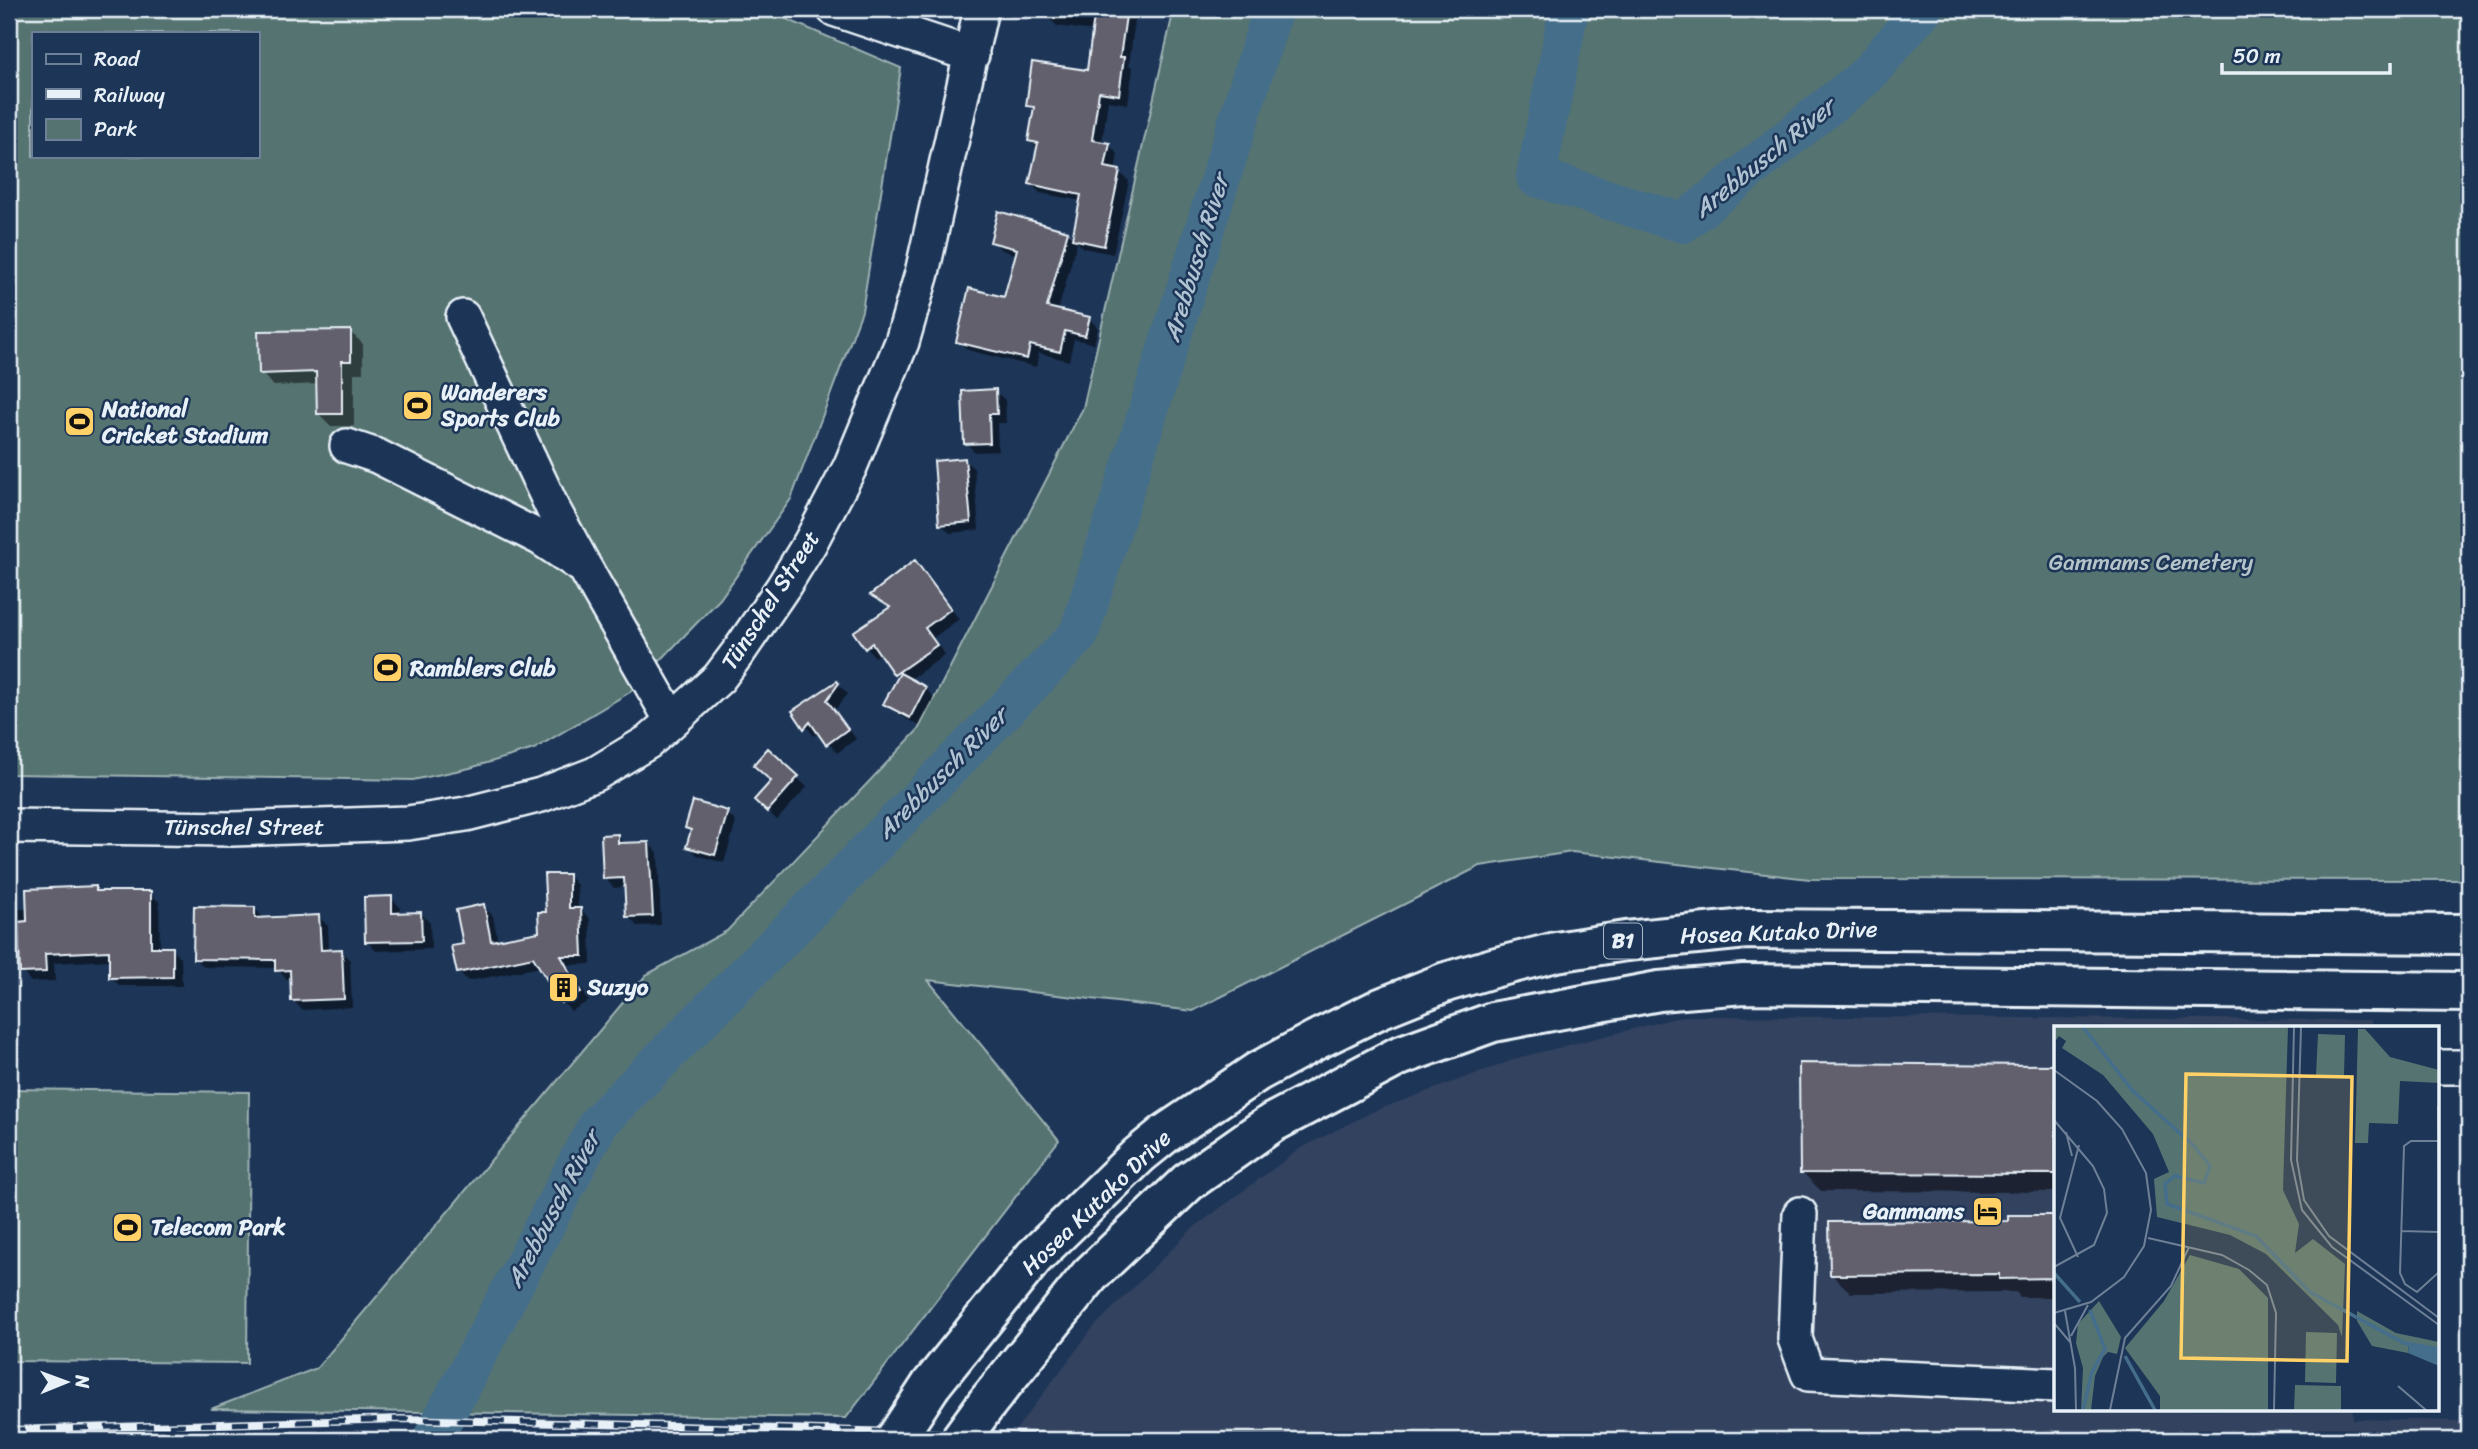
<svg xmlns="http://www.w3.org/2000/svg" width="2478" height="1449" viewBox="0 0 2478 1449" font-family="Sriracha,sans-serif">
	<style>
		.built { fill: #32425e }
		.green { fill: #557371; stroke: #9eb2b4; stroke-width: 2; fill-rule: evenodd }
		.shadow { fill: #0007 }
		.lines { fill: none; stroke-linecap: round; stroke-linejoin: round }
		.river { stroke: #446e8b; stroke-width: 40 }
		.building { fill: #63616d; stroke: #e8f1f8; stroke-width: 2 }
		.minor-casing { stroke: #e8f1f8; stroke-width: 38 }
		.major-casing { stroke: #e8f1f8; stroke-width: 44 }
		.minor { stroke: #1d3557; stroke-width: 33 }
		.major { stroke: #1d3557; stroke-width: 38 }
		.rail-casing { stroke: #e8f1f8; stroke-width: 8 }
		.rail { stroke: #1d3557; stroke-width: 5; stroke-dasharray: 16; stroke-linecap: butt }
		.major-bridge-casing { stroke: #e8f1f8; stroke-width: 44; stroke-linecap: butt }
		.major-bridge { stroke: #1d3557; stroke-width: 38 }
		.labels { text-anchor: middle; stroke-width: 5; stroke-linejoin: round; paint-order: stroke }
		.shield { fill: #1d3557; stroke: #abb9c8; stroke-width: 2 }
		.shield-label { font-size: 21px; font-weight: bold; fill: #e8f1f8 }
		.poi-label { font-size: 23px; font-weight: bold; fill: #e8f1f8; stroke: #1d3557; text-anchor: start }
		.park-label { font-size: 23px; fill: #b5c5c9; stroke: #1d3557 }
		.street-label { font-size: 23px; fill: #e8f1f8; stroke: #1d3557 }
		.water-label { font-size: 24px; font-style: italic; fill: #afc3d2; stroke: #1d3557 }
		.inset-river { fill: none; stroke: #446e8b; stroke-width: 3.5 }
		.inset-road { fill: none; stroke: #6e8097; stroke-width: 2 }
		.view { fill: #ffd166; fill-opacity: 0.15; stroke: #ffd166; stroke-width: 3.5 }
		.inset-edge { fill: none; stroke: #e8f1f8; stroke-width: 3.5 }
	</style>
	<rect width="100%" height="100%" fill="#1d3557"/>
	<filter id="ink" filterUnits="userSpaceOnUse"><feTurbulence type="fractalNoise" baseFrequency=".0143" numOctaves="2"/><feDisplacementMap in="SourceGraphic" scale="14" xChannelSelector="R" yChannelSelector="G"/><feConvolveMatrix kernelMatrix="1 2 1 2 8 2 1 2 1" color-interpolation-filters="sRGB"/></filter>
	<g filter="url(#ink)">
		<path class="built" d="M1684,1016L2371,1020V1027H2056V1409H2353V1419L2469,1421V1440H1008L1092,1329L1192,1229L1301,1148L1374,1111L1521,1057Z"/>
		<path class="green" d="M9,9H763L901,68L862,311L791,499L720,599L630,692L534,749L470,768L413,780L9,774ZM33,33H257V156H33Z
			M1174,9H2469V880L1810,879L1572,852L1480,866L1193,1011L928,980L1059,1140L846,1418L211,1409L317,1368L646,975L727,931L918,730L1083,408Z
			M9,1089L249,1092L247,1363L9,1361Z"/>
		<path class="shadow" d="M1049,9H1120L1126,10L1135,19L1129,65L1133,68L1128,104L1108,101L1102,143L1109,145L1118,154L1115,171L1119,172L1129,181L1113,254L1083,248L1077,242L1058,311L1089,318L1098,328L1094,344L1074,339L1069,361L1039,353L1036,367L968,350L958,341L1005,299L1017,255L1002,250L992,241L1067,232L1074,238L1081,201L1040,193L1031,184L1038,149L1030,141L1035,113L1028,105L1088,71L1094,31L1057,26L1048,17Z
			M350,332L363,344V373H354V426H331L318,413V384L274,386L261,373Z
			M995,391L1005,400L1006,423H997L998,451L975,452L966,443Z
			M964,459L974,469L979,530L950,533L941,524Z
			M915,562L959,619L933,638L945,655L909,680L925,688L934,698L919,726L895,712L886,703L899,677L881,653L875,657L866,647L890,609L873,595Z
			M837,683L848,694L835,710L856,739L837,753L819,731L814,736L795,711Z
			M768,750L807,787L777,820L756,800L773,782Z
			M727,813L736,822L724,863L697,855L688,846L692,832L687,827Z
			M617,836L626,845L649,844L658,853L661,925L637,926L628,916L626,887L614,888L605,878Z
			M568,875L577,885L578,910H581L590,919L591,964L568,965L589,1001L571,1011L562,1002L541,967L468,981L458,972L465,945L483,906L493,916L498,942L540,934L548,914Z
			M95,888L100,893H150L159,902L160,949H172L181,958L182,986H120L111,977V960L54,963L55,981L31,982L22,972L21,947H9V909H28Z
			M391,898L400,907V914L421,913L430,923L431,949L376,951L367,941Z
			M255,909L264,918L319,917L328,926L329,952L341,951L350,960L352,1007L302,1010L293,1000L292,979H286L277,968L204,967L195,958Z
			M1801,1064L2056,1067V1192L1821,1191L1802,1172Z
			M2056,1216V1297H2020L2016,1292L1851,1293L1831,1274L2010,1223V1217Z"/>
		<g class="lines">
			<path class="river" d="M1569,9L1536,177L1683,223L1866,76L1923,9
				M432,1440L599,1122L840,880L1079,634L1273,9"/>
		</g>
		<path class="building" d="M1095,9H1127L1120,57H1124L1119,95L1099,92L1092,140L1110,143L1105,167L1120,170L1104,246L1072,239L1081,195L1029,184L1038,143L1028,141L1034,107L1026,106L1032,62L1087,70Z
			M998,211L1068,231L1047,307L1090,317L1085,336L1065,331L1060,352L1030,345L1027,359L956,342L969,288L1004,297L1017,249L990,242Z
			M351,330V361H342V414H317L316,372L259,374L258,331Z
			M996,389L997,414H989L990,443L964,444L962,391Z
			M965,458L971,522L939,525L934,461Z
			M915,560L951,609L925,628L937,645L894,675L872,643L865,649L853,632L890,607L870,595Z
			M900,673L926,687L910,718L883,704Z
			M837,681L839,683L827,700L848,729L826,745L810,722L804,729L792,711Z
			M768,748L799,776L767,812L754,800L771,781L753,765Z
			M693,801L728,811L715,855L686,847L691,830L685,828Z
			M618,834V843L649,842L653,916L626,917L624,878L603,879L601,835Z
			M544,874H569V908H581L583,956H561L581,992L561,1003L533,957L457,973L451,946L463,944L456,910L484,904L491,941L539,932L538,912H546Z
			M96,886V891H151V947H173V977L109,978V951L45,954L46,972L20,973L18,922L27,921L26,889Z
			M392,896V913L421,912L422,941L365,942L364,897Z
			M194,906L255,907V918L319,915L321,950L342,949L344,999L291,1001L290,970L275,971V960L193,959Z
			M1799,1063L2056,1065V1174L1800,1173Z
			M2008,1215H2056V1278L1999,1279V1274L1830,1275L1829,1222L2008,1221Z"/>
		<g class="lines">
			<defs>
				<path id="minor" d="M834,9L972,55
					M463,317L553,509L583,564
					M347,446L377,456L540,538L585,568L672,721
					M9,826L232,829L408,823L466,814L541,795L595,774L648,742L672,721L719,678L740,650L783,587L810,543L850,467L902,342L922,273L981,9
					M2438,1067H2469
					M1800,1214L1795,1339L1808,1374L2056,1385"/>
				<path id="major" d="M931,1385L1034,1257L1139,1155L1165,1134L1257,1072L1316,1040L1381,1008L1446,982L1493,968L1556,952L1626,941L1747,929L2469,934
					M987,1403L1090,1275L1188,1182L1272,1123L1399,1056L1493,1022L1659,991L1744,984L2469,992"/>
			</defs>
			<use href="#minor" class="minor-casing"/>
			<use href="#major" class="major-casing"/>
			<use href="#minor" class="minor"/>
			<use href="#major" class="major"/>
			<defs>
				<path id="rail" d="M9,1430L401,1419L1097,1437L1416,1440"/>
			</defs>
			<use href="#rail" class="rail-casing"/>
			<use href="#rail" class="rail"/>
			<defs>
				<path id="major-bridge" d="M895,1440L931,1385
					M960,1440L987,1403"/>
			</defs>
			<use href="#major-bridge" class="major-bridge-casing"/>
			<use href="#major-bridge" class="major-bridge"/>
		</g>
	</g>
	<defs>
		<symbol id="stadium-square" viewBox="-11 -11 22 22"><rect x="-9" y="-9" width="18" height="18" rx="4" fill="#ffd166" stroke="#1d3557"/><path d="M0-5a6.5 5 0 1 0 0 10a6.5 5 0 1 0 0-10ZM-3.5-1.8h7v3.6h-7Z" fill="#111"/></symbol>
		<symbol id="building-square" viewBox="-11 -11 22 22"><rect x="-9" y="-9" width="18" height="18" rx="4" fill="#ffd166" stroke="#1d3557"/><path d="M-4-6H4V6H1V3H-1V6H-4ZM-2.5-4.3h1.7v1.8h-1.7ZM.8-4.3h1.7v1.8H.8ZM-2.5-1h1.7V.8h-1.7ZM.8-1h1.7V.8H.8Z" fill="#111"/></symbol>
		<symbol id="hotel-square" viewBox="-11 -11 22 22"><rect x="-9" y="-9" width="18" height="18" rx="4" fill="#ffd166" stroke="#1d3557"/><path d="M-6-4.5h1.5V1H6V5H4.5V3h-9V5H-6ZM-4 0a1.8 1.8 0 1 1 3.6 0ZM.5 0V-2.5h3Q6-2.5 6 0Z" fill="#111"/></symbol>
	</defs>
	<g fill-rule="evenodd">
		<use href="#stadium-square" x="400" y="388" width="35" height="35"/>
		<use href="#stadium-square" x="62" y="404" width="35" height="35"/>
		<use href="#stadium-square" x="370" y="650" width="35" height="35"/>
		<use href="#building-square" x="546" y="970" width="35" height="35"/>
		<use href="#hotel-square" x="1970" y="1194" width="35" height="35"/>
		<use href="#stadium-square" x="110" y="1210" width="35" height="35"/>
	</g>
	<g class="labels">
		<rect class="shield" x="1604" y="923.5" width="38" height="35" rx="5"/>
		<g class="shield-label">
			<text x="1623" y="948">B1</text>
		</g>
		<g class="poi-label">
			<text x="441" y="400">Wanderers<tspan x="441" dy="26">Sports Club</tspan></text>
			<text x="102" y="417">National<tspan x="102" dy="26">Cricket Stadium</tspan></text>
			<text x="410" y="676">Ramblers Club</text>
			<text x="587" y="995">Suzyo</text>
			<text x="1964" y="1219" text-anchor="end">Gammams</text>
			<text x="151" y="1235">Telecom Park</text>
		</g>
		<g class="park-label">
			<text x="2151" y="570">Gammams Cemetery</text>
		</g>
		<g class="street-label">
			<text transform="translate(770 600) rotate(-57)" y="8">Tünschel Street</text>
			<text x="244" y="835">Tünschel Street</text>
			<text transform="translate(1779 932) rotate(-2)" y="8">Hosea Kutako Drive</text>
			<text transform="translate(1096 1202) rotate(-44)" y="8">Hosea Kutako Drive</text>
		</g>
		<g class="water-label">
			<text transform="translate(1764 158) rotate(-39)" y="8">Arebbusch River</text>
			<text transform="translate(1196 258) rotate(-73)" y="8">Arebbusch River</text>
			<text transform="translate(942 773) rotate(-45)" y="8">Arebbusch River</text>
			<text transform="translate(553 1209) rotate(-62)" y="8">Arebbusch River</text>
		</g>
	</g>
	<g transform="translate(2054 1026)">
		<rect width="385" height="385" fill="#1d3557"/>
		<path d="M0,1H234L229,164L245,198L241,227L259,213L291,238L288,311L284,299L212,228L176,209L103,191L100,153L115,146L99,108L49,49L8,22L12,15L5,10L0,17ZM304,3H311L336,31L385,44V57L346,55L344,98L315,97L314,117H301ZM264,8L291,9L290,50L262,49ZM136,229L185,243L214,272V384H106V370L71,322L110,275ZM45,275L67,311L63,328L54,326L49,331L41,350L37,384H27L29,342L22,317L24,298ZM303,285L342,307L385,316V323L355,318L354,327L318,320L303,295ZM252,306L283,307L282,357L251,356ZM241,359L287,360V384H240Z" fill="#557371"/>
		<path d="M355,318L385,323V340L354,327Z" fill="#446e8b"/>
		<path class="inset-river" d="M29,1L78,64L139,119L156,140L150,157L121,150L111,158L113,178L202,210L256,266L350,317L385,323M0,247L26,276M71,330L101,384M29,384L38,346L51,323L36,284"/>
		<path class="inset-road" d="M240,1L237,134L248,184L278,221L385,299M247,1L243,134L250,174L275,210L385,292M0,44L43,75L68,103L92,147L97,184L90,220L70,251L37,276L0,287M384,80L385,153M0,94L39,140L50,163L53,187L40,219L0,241M12,106L18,130M384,115H357L350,120L346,247L351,258L363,266L385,246M347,205L385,206M94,212L168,229L195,244L213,259L222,287L220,384M24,231L6,192L25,119M11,285L21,342L22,384M0,297L16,316M17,310L34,279M344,360L372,384M56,384L71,312L117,260L135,221"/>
		<path class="view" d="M132,48L298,51L293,335L127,332Z"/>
		<rect width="385" height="385" class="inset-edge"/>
	</g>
	<rect width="2478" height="1449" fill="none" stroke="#1d3557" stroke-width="35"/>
	<rect x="18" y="18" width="2443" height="1414" fill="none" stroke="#e8f1f8" stroke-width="2.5" filter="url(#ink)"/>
	<rect x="32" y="32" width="228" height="126" fill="#1d3557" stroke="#6e8097" stroke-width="2"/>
	<rect x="46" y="54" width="35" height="10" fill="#1d3557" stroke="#6e8097" stroke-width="2"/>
	<text x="94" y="66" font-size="21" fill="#e8f1f8">Road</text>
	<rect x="46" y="89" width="35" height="10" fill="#e8f1f8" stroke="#6e8097" stroke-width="2"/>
	<text x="94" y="102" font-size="21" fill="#e8f1f8">Railway</text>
	<rect x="46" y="119" width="35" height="21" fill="#557371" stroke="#6e8097" stroke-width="2"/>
	<text x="94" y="136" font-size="21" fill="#e8f1f8">Park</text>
	<g transform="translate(66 1382) rotate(89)" stroke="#1d3557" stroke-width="5" paint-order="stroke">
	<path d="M0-5L12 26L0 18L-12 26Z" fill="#e8f1f8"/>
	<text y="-10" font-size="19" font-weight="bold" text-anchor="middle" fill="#e8f1f8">N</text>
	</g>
	<path d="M2222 63v10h168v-10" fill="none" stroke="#e8f1f8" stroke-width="3.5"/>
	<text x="2233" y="63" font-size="21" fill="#e8f1f8" stroke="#1d3557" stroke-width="5" paint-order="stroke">50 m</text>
</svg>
